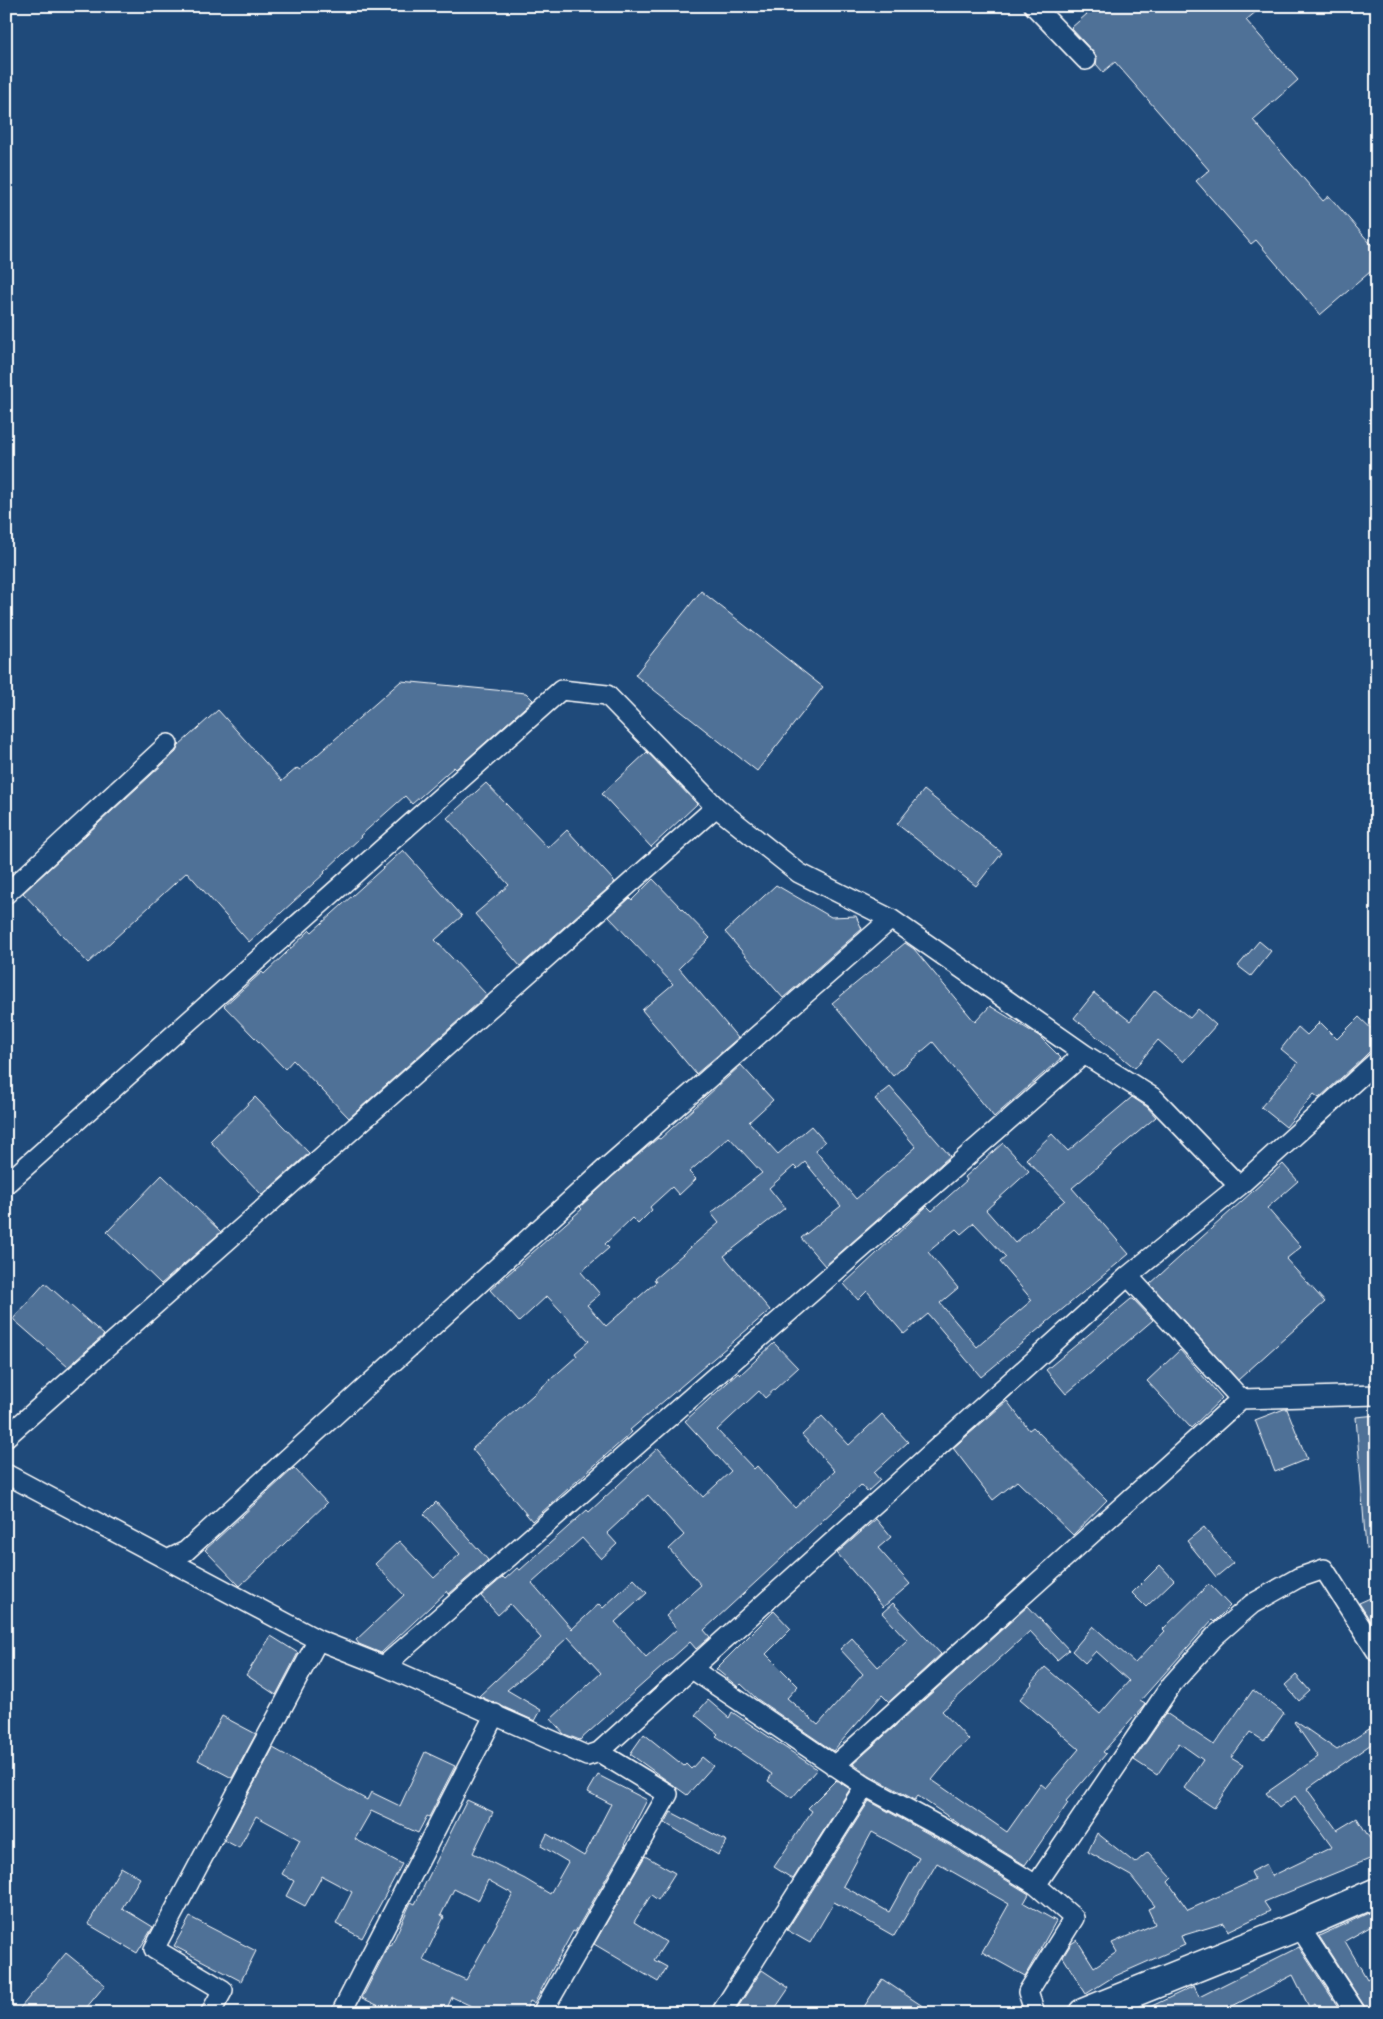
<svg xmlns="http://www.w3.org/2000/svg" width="1383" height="2019" viewBox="0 0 1383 2019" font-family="Itim,sans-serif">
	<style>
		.building { fill: #507197; stroke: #fff; fill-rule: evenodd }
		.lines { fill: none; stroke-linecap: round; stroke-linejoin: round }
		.street-casing { stroke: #fff; stroke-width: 22 }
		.secondary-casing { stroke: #fff; stroke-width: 31 }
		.street { stroke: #1f4a7a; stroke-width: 19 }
		.secondary { stroke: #1f4a7a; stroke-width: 28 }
	</style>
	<rect width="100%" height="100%" fill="#1f4a7a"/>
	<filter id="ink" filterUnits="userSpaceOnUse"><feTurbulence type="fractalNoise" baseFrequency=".02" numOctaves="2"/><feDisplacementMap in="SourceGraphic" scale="10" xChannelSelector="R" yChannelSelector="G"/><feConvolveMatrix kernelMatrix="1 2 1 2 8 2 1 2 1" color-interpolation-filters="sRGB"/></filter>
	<g filter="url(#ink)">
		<path class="building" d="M1096,6H1263L1246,20L1298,80L1253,120L1323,201L1329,196L1377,251V266L1320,315L1256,240L1251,244L1196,181L1209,170L1115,62L1103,72L1096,64L1097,58L1094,53L1071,28Z
			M701,591L823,687L757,771L635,675Z
			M401,681L526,693L533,700L456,769L454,767L412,804L405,796L360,836L361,837L324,872L325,873L249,942L187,872L88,963L23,893L176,752L179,745L218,710L282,781L297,768L300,770Z
			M647,752L697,804L651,847L602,794Z
			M486,783L548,848L567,830L615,882L520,966L475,914L509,885L447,818Z
			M924,790L1002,853L976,886L897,824Z
			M403,850L462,916L435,940L487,995L349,1118L293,1060L285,1069L224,1006L262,972L264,974L310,930L312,932Z
			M653,879L710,938L679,968L738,1038L696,1074L642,1010L673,984L609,917L630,898L632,900Z
			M776,885L831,917L856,916L862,929L783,998L725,932Z
			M1259,941L1271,951L1251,976L1238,966Z
			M905,943L914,949L975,1022L990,1006L1039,1036L1061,1058L994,1117L933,1042L893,1076L832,1003Z
			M1155,990L1190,1018L1198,1009L1216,1025L1183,1062L1158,1040L1135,1068L1074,1018L1094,993L1130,1021Z
			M1359,1017L1377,1034V1044L1362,1059L1319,1098L1314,1094L1286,1127L1261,1107L1298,1063L1281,1049L1298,1027L1307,1035L1320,1022L1337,1039Z
			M741,1065L773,1100L749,1122L778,1154L811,1126L825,1142L815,1150L856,1199L916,1147L875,1099L890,1087L950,1156L825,1266L801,1238L841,1206L805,1162L797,1169L794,1166L769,1188L785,1208L724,1256L770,1310L630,1430L632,1432L532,1521L472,1449L577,1356L575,1353L589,1341L547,1296L519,1322L490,1290L582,1209L580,1207L613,1176L658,1138L660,1139ZM729,1137L762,1173L711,1213L719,1223L654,1279L656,1282L606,1326L587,1305L600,1294L581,1272L609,1248L605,1244L632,1218L638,1224L652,1210L650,1207L672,1187L679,1195L696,1179L689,1172Z
			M255,1097L309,1153L262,1195L210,1141Z
			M1132,1097L1147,1107L1156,1117L1072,1188L1129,1254L981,1377L928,1314L904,1334L867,1291L858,1300L844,1284L927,1206L932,1211L967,1180L965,1177L1003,1143L1029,1171L986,1210L1015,1243L1065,1200L1026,1159L1052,1134L1068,1151ZM974,1223L1006,1257L1000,1262L1032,1300L977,1347L940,1303L958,1288L928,1252L956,1229L961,1234Z
			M1283,1164L1298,1181L1267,1208L1301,1247L1286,1259L1325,1302L1238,1380L1150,1284Z
			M162,1175L221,1232L161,1284L107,1232Z
			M45,1283L104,1335L68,1367L13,1319Z
			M1131,1299H1133L1153,1320L1066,1394L1046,1370Z
			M774,1343L798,1368L765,1398L759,1391L717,1430L754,1469L757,1466L795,1508L835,1471L802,1435L822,1416L849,1445L882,1414L908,1442L874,1473L880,1480L867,1492L861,1485L704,1630L710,1637L696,1649L690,1642L580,1740L564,1734L551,1719L601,1673L568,1637L539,1664L507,1690L541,1710L535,1721L479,1696L541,1638L510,1604L498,1615L481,1596L503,1577L505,1579L517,1568L520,1570L587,1510L589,1512L658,1448L703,1497L731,1471L685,1421L738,1373L740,1375ZM648,1495L684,1535L669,1549L701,1585L666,1616L677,1629L646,1657L615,1622L647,1593L634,1579L603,1608L599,1604L572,1629L532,1583L582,1538L601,1559L617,1544L607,1533Z
			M1180,1350L1222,1398L1191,1428L1147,1381Z
			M1007,1401L1029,1430L1033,1427L1107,1500L1073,1535L1017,1481L993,1500L953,1448Z
			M1284,1409H1287L1307,1459L1275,1472L1255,1420Z
			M1377,1415V1548L1366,1549L1356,1417Z
			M294,1468L327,1503L240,1586L205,1550Z
			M436,1502L488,1560L449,1594L447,1591L381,1653L359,1644L356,1640L404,1595L375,1564L399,1541L434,1578L460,1554L424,1514Z
			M876,1519L891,1537L878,1548L910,1584L883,1607L837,1553Z
			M1204,1527L1233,1563L1216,1577L1187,1541Z
			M1160,1565L1174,1580L1146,1607L1132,1593Z
			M1209,1584L1230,1606L1214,1622L1212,1620L1140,1701L1145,1704L1143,1707L1103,1752L1106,1754L1066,1801L1068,1803L1025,1865L962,1826L918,1796L915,1800L871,1776L853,1764L1028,1606L1069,1650L1057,1660L1030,1631L942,1711L969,1740L956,1751L932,1780L1007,1832L1041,1784L1046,1788L1079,1749L1020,1699L1032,1684L1031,1683L1045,1667L1100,1714L1129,1681L1096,1651L1085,1663L1072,1651L1093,1626L1135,1663L1165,1631L1163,1629Z
			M1377,1595V1631L1359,1603Z
			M893,1603L941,1654L889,1702L882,1695L833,1751L757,1699L741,1684L738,1687L716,1669L774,1611L791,1629L766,1654L798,1686L787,1698L818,1725L863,1674L840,1649L852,1638L878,1667L907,1640L882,1613Z
			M271,1636L298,1653L276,1695L246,1675Z
			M1296,1675L1310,1691L1299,1701L1285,1685Z
			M1253,1690L1284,1713L1264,1741L1250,1732L1231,1758L1243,1765L1214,1808L1184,1788L1203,1760L1179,1743L1157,1775L1134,1760L1166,1713L1214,1745Z
			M708,1700L729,1718L732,1712L817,1769L792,1798L768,1781L772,1774L716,1736L718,1734L695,1715Z
			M222,1716L256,1734L232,1778L198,1760Z
			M1295,1721L1337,1750L1377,1724V1740L1307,1789L1337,1830L1357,1818L1377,1850V1856L1264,1902L1270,1911L1228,1931L1224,1923L1181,1936L1185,1945L1113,1977L1086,1994L1063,1957L1071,1944L1077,1940L1094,1967L1117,1952L1112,1943L1155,1924L1148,1909L1155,1906L1131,1876L1088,1852L1097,1833L1135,1863L1148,1852L1172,1878L1168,1882L1188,1910L1255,1880L1251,1872L1266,1864L1272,1876L1332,1847L1295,1796L1279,1808L1266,1793L1318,1757L1294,1722Z
			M644,1734L684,1766L686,1764L691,1769L702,1757L713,1766L687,1795L630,1754Z
			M273,1748L367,1800L371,1792L400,1806L425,1752L455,1766L429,1817L427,1816L418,1833L371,1811L355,1839L402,1864L362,1938L336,1924L352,1892L322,1876L305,1906L286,1896L294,1881L282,1874L300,1840L256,1816L239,1848L224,1840Z
			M598,1775L647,1800L625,1843L626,1844L575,1932L573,1931L534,2003L530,2001L524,2013H486L452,1997L445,2013H394L362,1998L389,1945L391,1946L411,1902L415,1904L467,1800L493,1812L473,1853L525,1879L550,1894L568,1862L541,1846L547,1834L584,1856L611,1804L588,1792ZM488,1880L513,1894L466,1980L423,1960L444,1917L441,1915L454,1889L478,1901Z
			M836,1780L850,1789L793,1879L774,1867L812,1811L808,1808Z
			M869,1801L949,1845L1029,1894L1024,1903L1056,1921L1025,1976L982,1952L1009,1904L937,1863L894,1936L834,1902L810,1943L787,1930ZM872,1832L919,1858L889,1912L843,1886Z
			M671,1812L727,1841L718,1855L665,1823Z
			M645,1856L675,1873L658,1900L651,1895L634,1922L666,1942L654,1960L667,1967L658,1982L594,1944Z
			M121,1867L140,1878L122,1908L153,1927L137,1953L88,1924Z
			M1377,1909V1923L1345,1941L1367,1979L1377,1973V2013H1367L1365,2007L1319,1936Z
			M190,1917L256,1951L241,1981L174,1946Z
			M1299,1947L1342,2013H1320L1315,2004L1309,2007L1293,1975L1219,2013H1137L1194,1986L1199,1997Z
			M66,1953L105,1985L82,2013H16Z
			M762,1970L789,1988L772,2013H734Z
			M882,1979L933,2013H860Z"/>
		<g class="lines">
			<defs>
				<path id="street" d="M1034,6L1086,60
					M6,894L168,744
					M6,1184L561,690L607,695L716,807
					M1128,1276L1239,1186L1377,1061
					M6,1437L716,807L799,873L891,919
					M6,1474L318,1640L384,1666L587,1756L599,1752L1128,1276L1241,1399L1377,1395
					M169,1559L186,1551L606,1168L891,919L1084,1054L1154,1098L1239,1186
					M384,1666L1084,1054
					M692,1669L865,1786L955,1835L1036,1885
					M834,1766L1241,1399
					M1299,1926L1356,2013
					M213,2013L211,2012L223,1990L154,1949L318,1640
					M341,2013L495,1714
					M542,2013L668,1794L599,1752
					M721,2013L865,1786
					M1035,2013L1028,1992L1074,1918L1036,1885L1172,1684L1215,1636L1252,1604L1298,1578L1324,1569L1377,1652"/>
				<path id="secondary" d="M1083,2013L1299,1926L1377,1892"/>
			</defs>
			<use href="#street" class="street-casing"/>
			<use href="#secondary" class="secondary-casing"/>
			<use href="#street" class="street"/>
			<use href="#secondary" class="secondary"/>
		</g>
	</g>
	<rect width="1383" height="2019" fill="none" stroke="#1f4a7a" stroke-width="25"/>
	<rect x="12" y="12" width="1358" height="1994" fill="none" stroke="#fff" stroke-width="2" filter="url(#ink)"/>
</svg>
